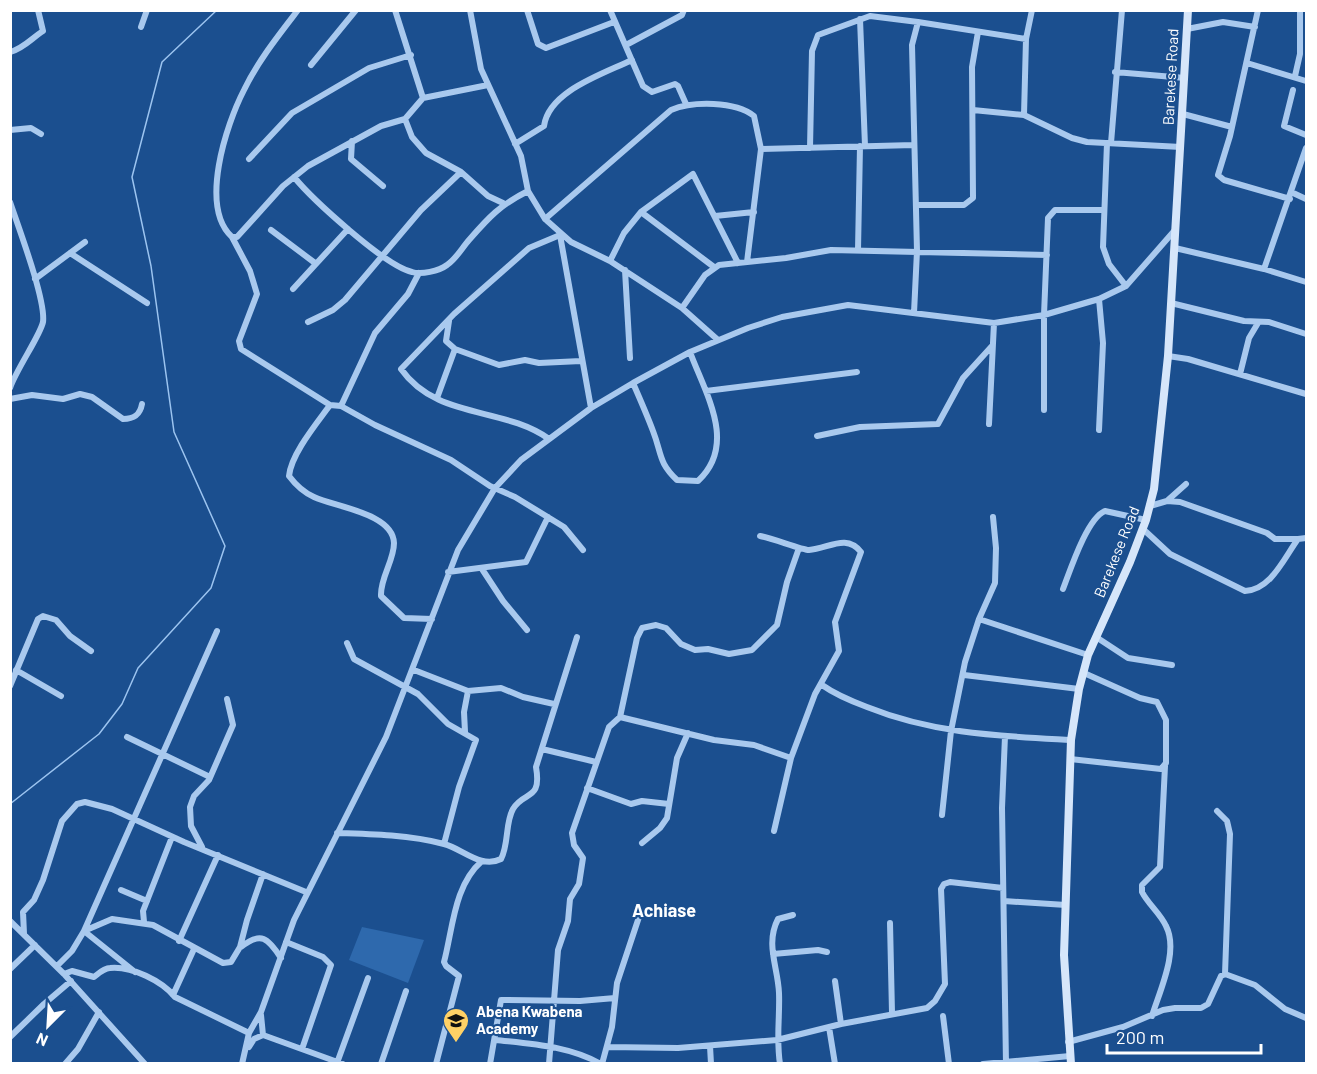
<svg xmlns="http://www.w3.org/2000/svg" width="1317" height="1074" viewBox="0 0 1317 1074" font-family="Barlow,sans-serif">
	<style>
		.green { fill: #2e69ad }
		.lines { fill: none; stroke-linecap: round; stroke-linejoin: round }
		.stream { stroke: #9cc4f0; stroke-width: 1.5 }
		.minor { stroke: #a9c9ee; stroke-width: 6 }
		.secondary { stroke: #d6e6fa; stroke-width: 8 }
		.labels { text-anchor: middle; stroke-width: 4.5; stroke-linejoin: round; paint-order: stroke }
		.street-label { font-size: 15px; fill: #fff; stroke: #1b4f8f }
		.poi-label { font-size: 15px; font-weight: bold; fill: #fff; stroke: #1b4f8f; text-anchor: start }
		.quarter-label { font-size: 18px; font-weight: bold; fill: #fff; stroke: #1b4f8f }
	</style>
	<rect width="100%" height="100%" fill="#1b4f8f"/>
	<path class="green" d="M362,927L424,940L408,983L349,960Z"/>
	<g class="lines">
		<path class="stream" d="M10,804L99,734L122,704L138,668L211,588L225,546L174,432L151,266L132,177L162,62L217,10"/>
		<path class="minor" d="M298,10C278,36 258,61 244,90C226,125 199,207 232,237H237L283,186L308,166L381,126L405,119L423,98L395,10
			M470,10L481,69L521,156L528,191L545,219L571,242L610,261L682,308L718,340
			M527,10L538,44L546,48L614,22
			M610,10L643,86L652,92L675,84L678,86L686,104
			M1258,10L1230,136L1218,175L1224,180L1290,199
			M860,19L865,146
			M141,27L147,10
			M1187,29L1223,22L1255,27
			M626,45L682,15L684,10
			M10,52C23,49 32,38 43,31L38,10
			M1247,63L1306,81
			M311,65L356,10
			M1115,72L1185,78
			M1295,76L1300,54V10
			M1293,90L1284,126L1306,135
			M423,98L488,85
			M973,110L1024,115L1072,138L1087,142L1181,147
			M1183,114L1232,127
			M1024,115L1026,39L1032,10
			M405,119L412,137L426,153L461,172L488,196L503,203
			M10,130L31,128L41,134
			M352,141L351,159L383,186
			M1107,143L1103,247L1109,264L1126,286
			M1111,143L1122,10
			M515,144L544,126C549,91 603,74 632,60
			M810,148L812,51L818,35L870,16L918,22
			M761,149L914,145
			M249,159L292,113L369,68L411,55
			M294,177C312,199 385,266 412,272C421,275 439,271 447,265C456,259 462,248 469,240C489,217 500,205 528,191
			M1291,192L1306,199
			M10,202C18,226 46,300 43,322C40,336 17,368 10,388
			M916,205H964L973,198L972,67L978,32
			M641,212L714,267
			M715,216L754,212
			M545,219L671,110C693,101 735,101 754,116L761,149L747,262
			M271,230L315,263
			M232,237L250,271L257,294L239,341L241,349L330,405L341,406L375,425L451,460L490,486L515,497L564,527L583,550
			M1175,248L1264,269L1306,282
			M858,250L860,146
			M70,253L147,303
			M610,261L624,233L641,212L693,174L738,263
			M1264,269L1306,148
			M625,270L630,358
			M35,279L85,242
			M293,289L348,229
			M1099,299L1103,343L1099,430
			M1171,303L1244,321L1269,322L1306,334
			M682,308L705,275L719,265L786,258L831,250L1047,255
			M914,313L917,251L912,45L918,22L1026,39
			M449,321L446,341L455,349
			M308,322L333,310L345,300L421,210L461,172
			M1168,356L1188,359L1306,394
			M1240,374L1249,338L1258,323
			M633,383C640,399 647,415 653,431C662,454 658,462 677,480L698,481C738,444 705,393 690,352
			M706,391L857,372
			M437,398L455,349L499,365L525,360L539,363L581,361
			M10,399L32,395L63,399L80,394L92,397L123,419C134,419 140,415 142,404
			M330,405C317,423 291,454 289,476C295,484 305,493 314,497C335,507 393,513 394,543C394,561 380,578 381,596L404,618L432,619
			M341,406L375,333L408,294L419,273
			M1044,410V315L1048,218L1055,210H1104
			M989,424L994,323
			M817,436L860,427L938,424L963,378L992,346
			M549,439C503,406 437,420 401,369L454,314L529,248L560,235L591,408
			M1168,500L1186,484
			M1150,506L1167,501L1180,502L1267,533L1275,539H1298
			M1143,529L1170,554L1245,591C1271,590 1284,558 1298,539L1306,538
			M482,569L503,601L527,630
			M448,572L526,562L548,517
			M1063,589C1070,571 1087,518 1105,511L1146,520
			M979,619L1088,655
			M1096,637L1128,658L1172,665
			M347,643L354,659L418,694L448,724L476,740L459,787L444,844
			M16,670L61,696
			M414,670L468,691L501,688L523,697L554,704
			M964,675L1079,689
			M822,685C836,695 851,701 867,707C934,734 1000,736 1071,740
			M10,686L38,619L43,616L56,620L70,636L91,651
			M620,717L637,638L642,628L656,625L666,628L681,644L695,650L708,649L729,654L752,650L777,625L787,582L799,548
			M465,732L464,712L468,691
			M1005,736L1002,808L1006,1064
			M127,737L210,777
			M542,749L596,762
			M1070,759L1161,769L1166,763V720L1157,702L1140,698L1084,673
			M587,788L631,804L642,801L669,804
			M942,815L951,731L965,662L979,619L995,583L996,548L993,517
			M774,831L791,758
			M337,833C372,834 410,835 444,844C463,849 481,869 501,859C509,844 505,823 513,809C524,790 542,802 536,767L577,637
			M642,843L660,828L667,818L677,758L688,733
			M202,847L191,826L190,807L194,796L209,780L233,725L227,699
			M121,890L147,901
			M1004,901L1066,905
			M10,921L64,974L145,1064
			M144,922L143,911L172,837
			M890,923L892,1013
			M24,934L23,912L34,900L43,880L62,821L77,804L85,802L112,809L184,842L306,892
			M179,941L218,855
			M286,942L323,957L331,965L302,1049
			M241,947C261,931 268,938 281,958
			M773,954L818,950L827,952
			M57,966L72,951L84,931L112,919L153,925L223,963L231,962L240,947L247,920L263,874
			M10,969L35,945
			M135,972L84,931L217,631
			M64,974L72,971L94,977C99,973 104,968 110,968C132,966 162,981 175,997L249,1033
			M1225,974L1255,985L1285,1009L1306,1018
			M835,981L841,1024
			M173,995L194,949
			M261,1015L263,1035
			M943,1016L949,1064
			M1152,1016C1160,990 1179,951 1166,926C1160,913 1148,904 1142,892V885L1160,867L1165,766
			M829,1027L835,1064
			M10,1037L44,1004L71,981
			M496,1040C532,1044 569,1046 601,1064
			M1068,1042L1123,1027L1163,1010L1175,1008H1201L1208,1004L1221,976L1225,974L1230,834L1227,821L1217,811
			M710,1046L711,1064
			M249,1047L254,1039L263,1035L343,1064
			M608,1047L678,1048L777,1040L841,1024L927,1008L935,1001L945,984L941,889L944,884L950,882L1003,888
			M337,1063L368,978
			M65,1064L78,1049L99,1012
			M242,1064L249,1033L261,1012L294,920L386,737L458,550L495,488L521,460L591,408L633,383L690,352L748,328L782,317L848,305L994,323L1044,315L1099,299L1126,286L1175,230
			M381,1064L406,991
			M436,1064L459,976L446,966L444,962C453,928 454,885 482,861
			M490,1064L501,1000L580,1001L615,998
			M549,1064L558,950L568,921L570,899L579,884L583,858L574,845L572,833L609,727L620,717L714,740L754,745L791,758L815,694L839,651L835,622L861,552C846,533 828,549 809,550C802,550 772,538 760,536
			M602,1064L612,1027L617,983L640,914
			M780,1064C776,1039 780,1017 779,993C778,967 765,944 778,919L793,915
			M983,1064L1070,1056"/>
		<path class="secondary" d="M1071,1064L1064,955L1071,740L1079,689L1088,655L1130,562L1146,520L1154,489L1168,356L1188,10"/>
	</g>
	<defs>
		<symbol id="school-pin" viewBox="-11 -11 22 30"><path d="M0 17L-7.5 6A9.5 9.5 0 1 1 7.5 6Z" fill="#ffd166" stroke="#1b4f8f"/><path d="M0-5L7-2L0 1L-7-2ZM-4 1L0 2.5L4 1V4Q0 6-4 4Z" fill="#111"/></symbol>
	</defs>
	<g fill-rule="evenodd">
		<use href="#school-pin" x="441" y="1006" width="30" height="40"/>
	</g>
	<g class="labels">
		<g class="street-label">
			<text transform="translate(1171 77) rotate(-87)" y="5">Barekese Road</text>
			<text transform="translate(1117 552) rotate(-68)" y="5">Barekese Road</text>
		</g>
		<g class="poi-label">
			<text x="476" y="1017">Abena Kwabena<tspan x="476" dy="17">Academy</tspan></text>
		</g>
		<g class="quarter-label">
			<text x="664" y="917">Achiase</text>
		</g>
	</g>
	<rect width="1317" height="1074" fill="none" stroke="#ffffff" stroke-width="24"/>
	<g transform="translate(48 1026) rotate(204)" stroke="#1b4f8f" stroke-width="4.5" paint-order="stroke">
	<path d="M0-4.5L10 22L0 15L-10 22Z" fill="#ffffff"/>
	<text y="-9" font-size="16" font-weight="bold" text-anchor="middle" fill="#ffffff">N</text>
	</g>
	<path d="M1107 1044v9h154v-9" fill="none" stroke="#ffffff" stroke-width="3"/>
	<text x="1116" y="1044" font-size="18" fill="#ffffff" stroke="#1b4f8f" stroke-width="4.5" paint-order="stroke">200 m</text>
</svg>
